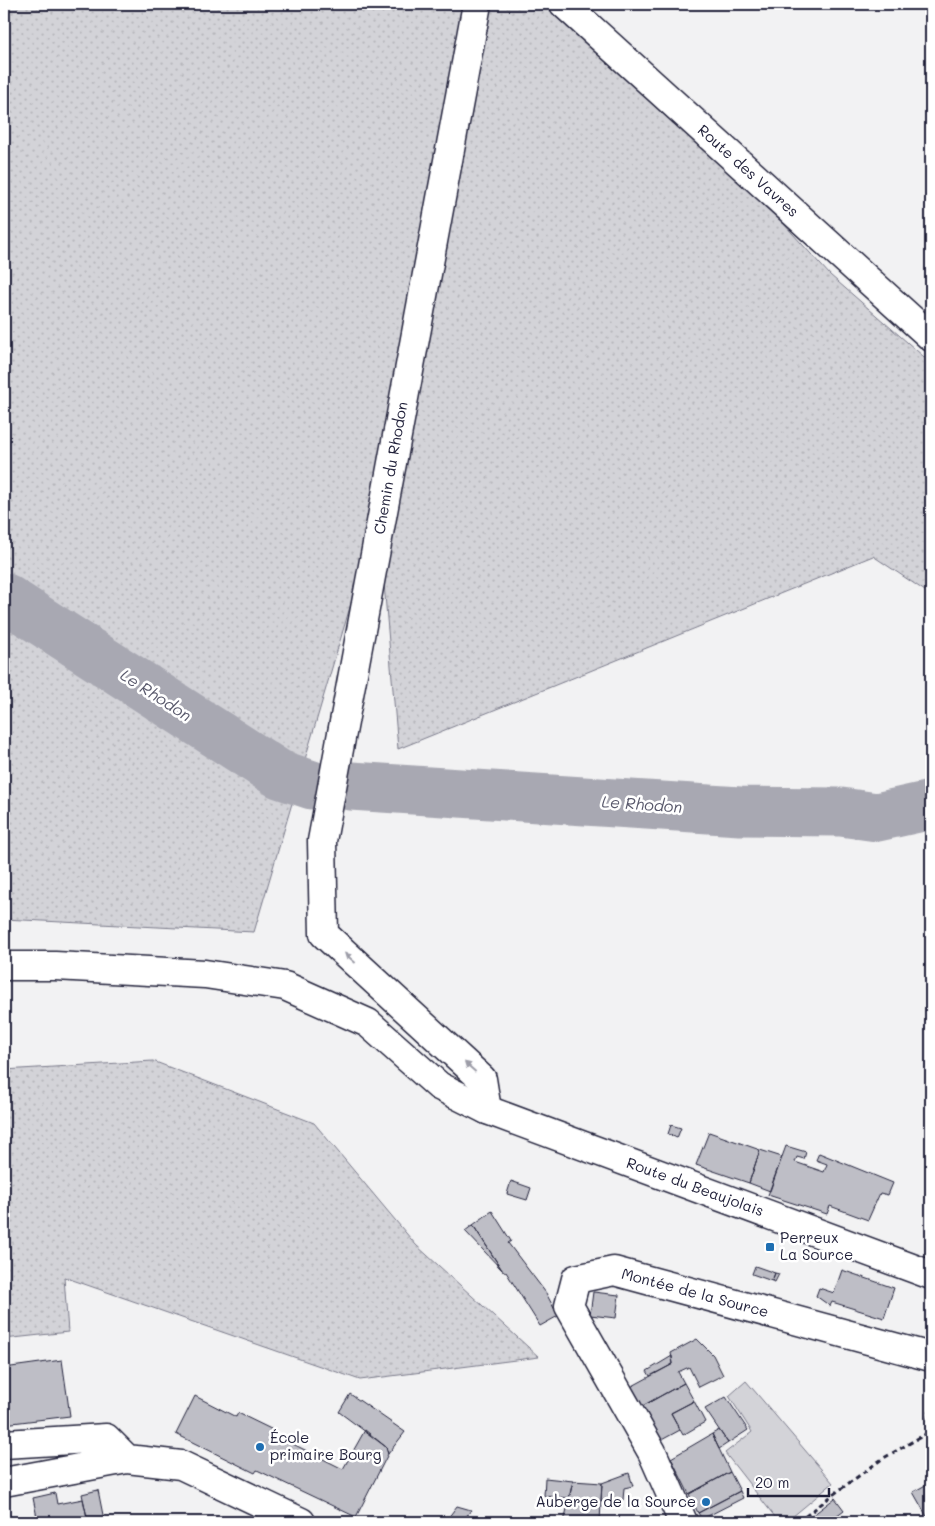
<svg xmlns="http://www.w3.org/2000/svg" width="935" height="1526" viewBox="0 0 935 1526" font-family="Mali,sans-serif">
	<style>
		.grass { fill: url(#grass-dots); stroke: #7a7a8a }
		.green { fill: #d3d3d8; stroke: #7a7a8a }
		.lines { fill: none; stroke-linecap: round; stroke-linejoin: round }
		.river { stroke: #a8a8b2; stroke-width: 49 }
		.building { fill: #bebec6; stroke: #22223b }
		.minor-casing { stroke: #22223b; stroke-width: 31 }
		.major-casing { stroke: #22223b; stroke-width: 31 }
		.path { stroke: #22223b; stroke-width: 3; stroke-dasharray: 5 4; stroke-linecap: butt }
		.minor { stroke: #fff; stroke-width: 28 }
		.major { stroke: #fff; stroke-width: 28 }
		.oneway { fill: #9c9ca7 }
		.poi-dot { fill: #1f6fb2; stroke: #fff; stroke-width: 2 }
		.labels { text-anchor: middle; stroke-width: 5; stroke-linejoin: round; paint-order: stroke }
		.street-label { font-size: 15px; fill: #22223b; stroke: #fff }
		.poi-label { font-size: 15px; fill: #22223b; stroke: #fff; text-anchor: start }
		.water-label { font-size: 16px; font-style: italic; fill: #58586b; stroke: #fff }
	</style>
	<defs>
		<pattern id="grass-dots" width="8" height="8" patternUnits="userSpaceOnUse" patternTransform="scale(1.25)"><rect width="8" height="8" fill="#d3d3d8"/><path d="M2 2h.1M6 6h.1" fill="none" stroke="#b5b5ba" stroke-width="1.8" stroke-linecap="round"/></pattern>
	</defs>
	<rect width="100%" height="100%" fill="#f2f2f3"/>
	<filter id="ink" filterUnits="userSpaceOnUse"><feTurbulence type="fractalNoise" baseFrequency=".02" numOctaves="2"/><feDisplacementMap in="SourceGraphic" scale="10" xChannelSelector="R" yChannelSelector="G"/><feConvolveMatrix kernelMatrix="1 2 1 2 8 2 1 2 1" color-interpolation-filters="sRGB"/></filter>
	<g filter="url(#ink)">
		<path class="grass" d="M4,4H585L830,275L931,363V595L873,556L398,749L378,512L254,932L4,919Z
			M153,1061L314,1123L416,1245L539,1357L360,1380L64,1277L68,1332L4,1339V1070Z"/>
		<path class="green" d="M746,1381L833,1483L786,1522H779L725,1453L752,1432L729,1396Z"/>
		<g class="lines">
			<path class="river" d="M4,597L279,774L312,785
				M351,786L740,811L841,812L877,817L931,805"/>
		</g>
		<path class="building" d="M671,1125L681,1128L677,1138L668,1134Z
			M709,1132L760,1150L749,1183L696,1165Z
			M786,1146L806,1152L804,1159L797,1157L795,1162L824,1172L827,1164L816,1160L819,1153L893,1183L888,1195L880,1193L868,1220L830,1206L827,1214L768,1195Z
			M760,1150L782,1157L770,1191L749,1183Z
			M511,1181L531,1188L527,1200L507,1194Z
			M492,1211L511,1241L508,1243L546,1293L558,1316L540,1326L506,1272L502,1270L473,1225Z
			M473,1225L502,1270L465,1231Z
			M755,1266L775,1273L772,1281L752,1274Z
			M842,1270L894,1288L884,1318L832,1302L830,1306L816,1296L819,1288L834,1293Z
			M775,1273L779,1274L775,1282L772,1281Z
			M593,1292L619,1295L616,1318L590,1315Z
			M697,1339L713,1355L723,1375L699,1387L689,1367L678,1372L684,1383L637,1409L627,1389L673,1364L671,1353Z
			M672,1356L673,1364L650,1376L647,1371Z
			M62,1360L70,1416L4,1424V1368Z
			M931,1377V1393L927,1392Z
			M684,1383L694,1401L671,1413L680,1430L656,1443L637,1409Z
			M350,1394L405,1432L388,1454L386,1447L339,1412Z
			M195,1396L236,1417L238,1413L277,1432L275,1435L343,1469L365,1430L386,1447L388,1454L356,1517L257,1470L255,1473L176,1434Z
			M726,1397L748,1430L728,1443L705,1409Z
			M694,1401L705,1422L683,1435L671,1413Z
			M931,1403V1416L927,1419Z
			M719,1430L728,1443L719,1449L712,1434Z
			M712,1434L730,1472L689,1494L671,1458Z
			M730,1472L740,1491L698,1513L689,1494Z
			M629,1473L633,1486L624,1488L623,1500L601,1501L602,1483Z
			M545,1478L573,1481L569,1498L544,1496Z
			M573,1481L602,1483L600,1522H564Z
			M931,1482V1522H930L913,1492Z
			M98,1490L104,1520L88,1522L82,1494Z
			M740,1491L743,1498L702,1519L698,1513Z
			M55,1493L57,1504L83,1499L88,1522H38L33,1498Z
			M835,1498L844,1510L828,1522H804Z
			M457,1506L471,1510L462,1522H445Z"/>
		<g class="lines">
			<defs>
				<path id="minor" d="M477,4L322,841L324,934L482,1079L487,1110
					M564,4L931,337
					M4,1444L106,1438L127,1459
					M4,1482L127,1459L181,1465L301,1522
					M683,1522L652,1452L569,1306L576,1279L614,1271L931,1357"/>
				<path id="major" d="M4,966H55L205,974L285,986L368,1023L439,1086L487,1110L931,1275"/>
			</defs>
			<use href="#minor" class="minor-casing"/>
			<use href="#major" class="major-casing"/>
			<path class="path" d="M798,1522L834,1494L882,1459L931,1431"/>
			<use href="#minor" class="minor"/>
			<use href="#major" class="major"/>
		</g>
		<defs><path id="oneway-solid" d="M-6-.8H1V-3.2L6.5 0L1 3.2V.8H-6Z" transform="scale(1.25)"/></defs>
		<g class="oneway">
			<use href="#oneway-solid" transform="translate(350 958) rotate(-138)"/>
			<use href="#oneway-solid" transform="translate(470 1067) rotate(-138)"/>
		</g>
	</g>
	<g class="poi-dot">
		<rect x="765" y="1242" width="10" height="10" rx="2.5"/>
		<circle cx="260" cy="1447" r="5"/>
		<circle cx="706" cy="1502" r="5"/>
	</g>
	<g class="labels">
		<g class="street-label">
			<text transform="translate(748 171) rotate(42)" y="5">Route des Vavres</text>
			<text transform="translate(391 468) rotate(-80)" y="5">Chemin du Rhodon</text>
			<text transform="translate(695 1187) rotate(20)" y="5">Route du Beaujolais</text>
			<text transform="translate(695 1293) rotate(15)" y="5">Montée de la Source</text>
		</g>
		<g class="poi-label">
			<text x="780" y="1243">Perreux<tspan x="780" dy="17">La Source</tspan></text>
			<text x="270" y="1443">École<tspan x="270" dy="17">primaire Bourg</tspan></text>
			<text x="696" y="1507" text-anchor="end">Auberge de la Source</text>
		</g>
		<g class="water-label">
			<text transform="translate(156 695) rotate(33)" y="6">Le Rhodon</text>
			<text transform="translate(642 804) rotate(4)" y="6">Le Rhodon</text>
		</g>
	</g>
	<rect width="935" height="1526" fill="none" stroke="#fff" stroke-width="20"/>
	<rect x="10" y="10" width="915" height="1506" fill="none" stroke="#22223b" stroke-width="2" filter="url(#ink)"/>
	<path d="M748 1488v8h81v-8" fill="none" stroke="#22223b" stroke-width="2.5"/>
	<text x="755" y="1488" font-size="15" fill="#22223b" stroke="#ffffff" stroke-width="4" paint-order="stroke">20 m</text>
</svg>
